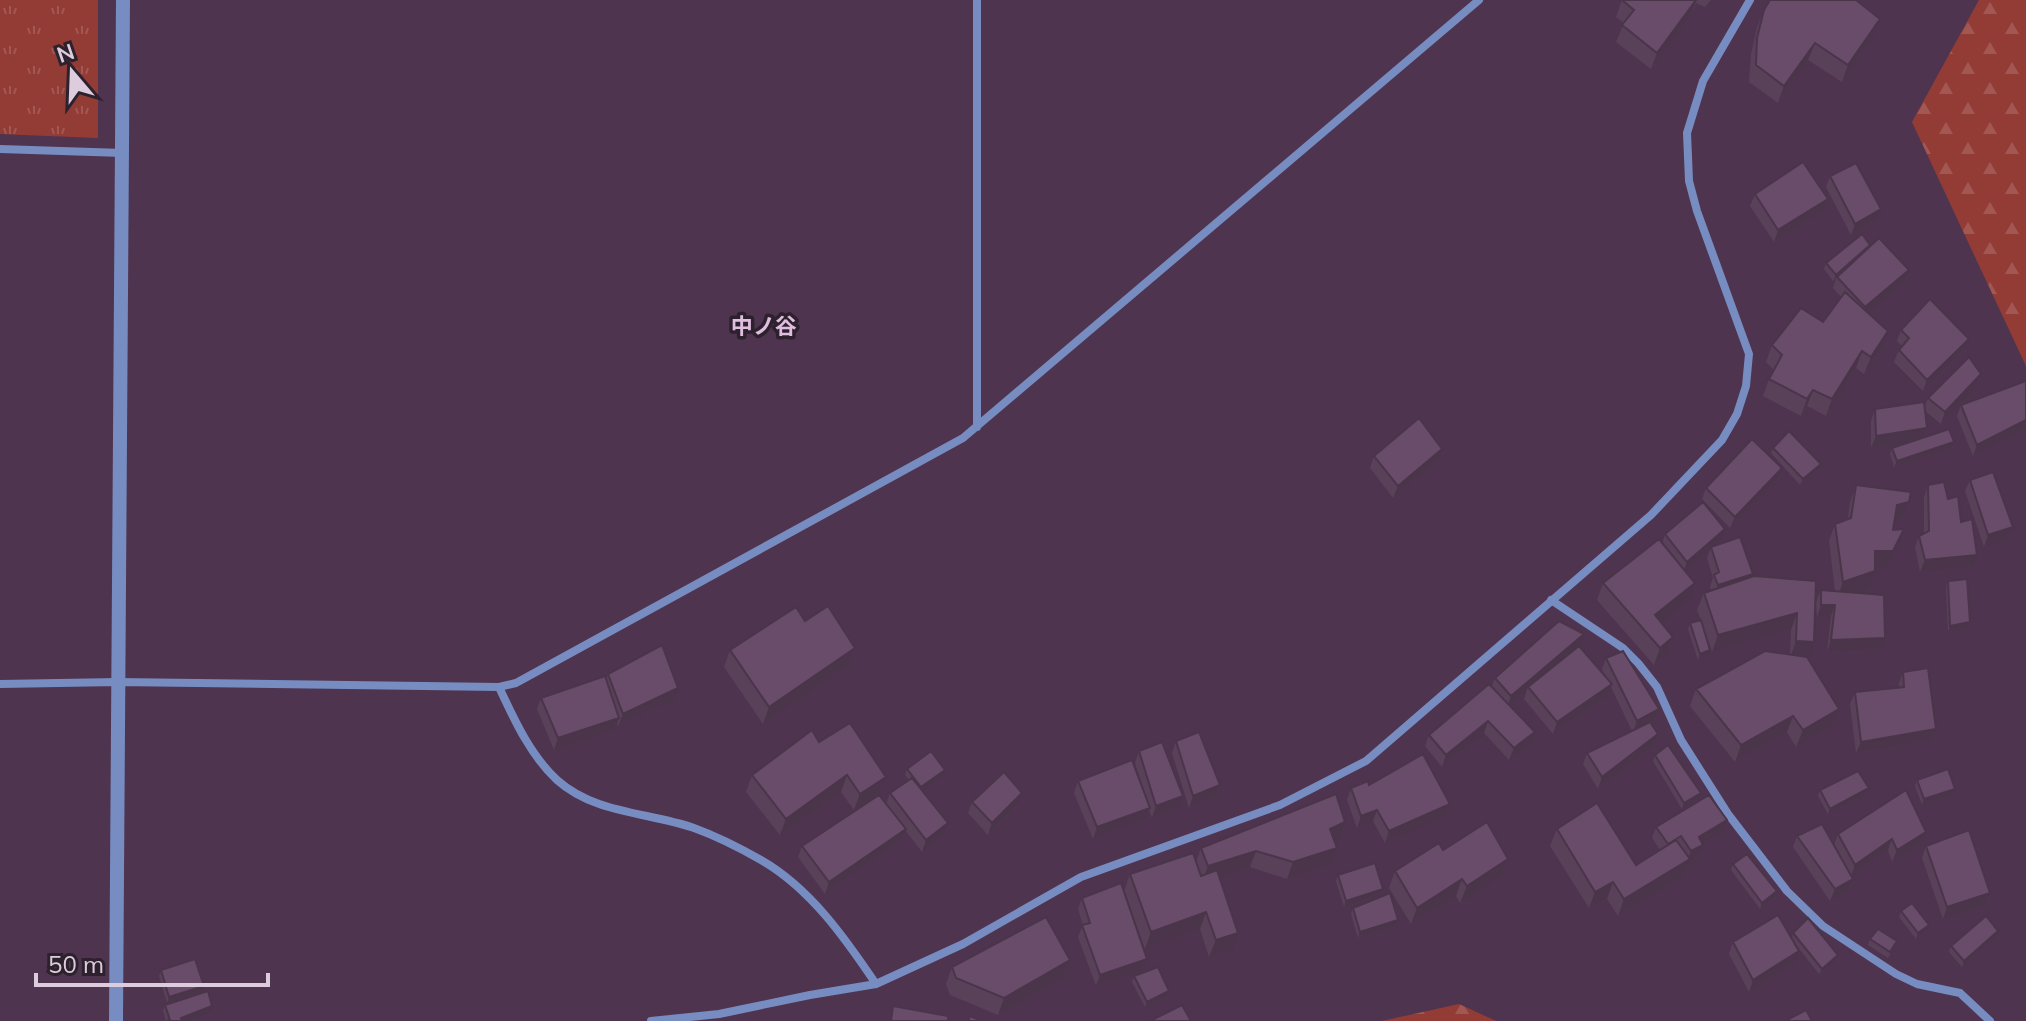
<svg xmlns="http://www.w3.org/2000/svg" width="2026" height="1021" viewBox="0 0 2026 1021" font-family="Mulish,'Noto Sans JP',sans-serif">
	<style>
		.forest { fill: url(#forest-firs) }
		.park { fill: url(#park-tufts) }
		.lines { fill: none; stroke-linecap: round; stroke-linejoin: round }
		.minor { stroke: #778dc2; stroke-width: 8 }
		.tertiary { stroke: #778dc2; stroke-width: 14 }
		.wall { fill: #5a415a }
		.shaded-wall { fill: #4a354a }
		.building { fill: #694c69; stroke: #4a354a; stroke-width: 2 }
		.labels { text-anchor: middle; stroke-width: 7; stroke-linejoin: round; paint-order: stroke }
		.neighbourhood-label { font-size: 22px; font-weight: bold; fill: #e0bedf; stroke: #2d212d }
	</style>
	<defs>
		<pattern id="forest-firs" width="22" height="20" patternUnits="userSpaceOnUse" patternTransform="scale(2)"><rect width="22" height="20" fill="#933c36"/><path d="M5 1l3.5 6h-7zM16 11l3.5 6h-7z" fill="#a25753"/></pattern>
		<pattern id="park-tufts" width="24" height="20" patternUnits="userSpaceOnUse" patternTransform="scale(2)"><rect width="24" height="20" fill="#933c36"/><path d="M3 7l-1-3M5 7V3M7 7l1-3M15 17l-1-3M17 17v-4M19 17l1-3" fill="none" stroke="#a25753"/></pattern>
	</defs>
	<rect width="100%" height="100%" fill="#4f344f"/>
	<path class="forest" d="M1979,0H2026V366L1912,122Z
		M1459,1004L1496,1021H1382Z"/>
	<path class="park" d="M0,0H98V138L0,134Z"/>
	<g class="lines">
		<path class="minor" d="M977,0V427
			M0,149L123,153
			M1551,600L1623,648L1638,663L1657,687L1681,740L1728,814L1787,891L1823,926L1896,974L1917,984L1960,993L1990,1021
			M0,684L118,682L499,687L516,683L963,438L1479,0
			M499,687C514,719 530,755 557,780C595,814 648,812 694,828C716,836 740,848 761,860C810,888 845,938 876,984
			M651,1021L719,1014L810,995L876,984L963,944L1081,877L1280,805L1366,761L1651,515L1722,440L1737,414L1746,386L1749,354L1697,211L1689,181L1687,133L1703,81L1750,0"/>
		<path class="tertiary" d="M116,1021L123,0"/>
	</g>
	<path class="wall" d="M1622,0H1711L1705,7L1696,3L1692,14L1651,69L1616,42L1624,23L1616,17Z
		M1764,10L1880,19L1874,36L1842,82L1808,60L1778,103L1749,82L1751,54L1757,27Z
		M1830,176L1876,221L1851,235L1826,187Z
		M1755,194L1828,199L1824,211L1774,242L1750,206Z
		M1870,245L1869,247L1909,270L1905,282L1868,313L1882,348L1864,374L1856,368L1826,416L1807,406L1801,416L1763,396L1769,379L1774,370L1766,362L1772,345L1823,322L1841,297L1833,288L1836,279L1833,281L1824,269L1826,263Z
		M1901,330L1964,350L1923,391L1894,362L1899,350L1902,346L1897,341Z
		M1981,374L1977,386L1941,424L1925,411L1927,428L1924,437L1954,442L1952,448L1894,467L1890,454L1892,448L1911,441L1871,448V421L1875,409L1925,406L1928,398Z
		M2026,381V429L1973,456L1957,416L1961,405Z
		M1773,448L1819,470L1800,485L1771,453Z
		M1442,449L1438,460L1393,498L1370,468L1374,456Z
		M1782,468L1778,479L1730,528L1702,499L1706,488Z
		M1970,480L2009,539L1984,547L1965,491Z
		M1856,485L1909,502L1903,519L1895,521L1893,530L1898,545L1887,568H1875L1869,588L1855,593L1881,649L1827,652L1831,616L1817,617L1816,602L1821,590L1835,591L1829,541L1835,524L1848,519L1850,502Z
		M1928,485L1948,499L1961,522L1973,567L1920,572L1915,547L1919,536L1924,533V497Z
		M1665,534L1721,540L1715,545L1753,574L1752,577L1816,581L1814,642L1808,658L1839,709L1833,725L1796,747L1787,732L1735,762L1690,706L1696,689L1790,654L1791,630L1712,652L1701,620L1708,656L1698,660L1688,629L1690,623L1701,620L1697,610L1704,593L1711,590L1710,587L1713,578L1707,558L1710,550L1685,571L1689,600L1661,622L1673,637L1667,654L1654,665L1597,600L1603,583L1662,544Z
		M1948,581L1970,622L1968,628L1948,632L1946,587Z
		M805,621L855,648L849,665L763,724L724,667L730,650Z
		M1579,646L1605,676L1602,669L1606,658L1659,709L1655,721L1651,723L1658,734L1654,746L1598,789L1583,764L1587,753L1632,731L1611,687L1608,695L1553,734L1524,699L1527,690L1509,705L1530,744L1509,760L1484,733L1442,767L1425,746L1429,735L1492,686L1495,678Z
		M1903,672L1936,729L1932,740L1856,753L1850,704L1855,692L1899,687V683Z
		M608,674L674,700L618,726L617,723L615,730L554,750L537,709L541,698L606,680Z
		M1176,741L1220,785L1216,797L1189,808L1172,753Z
		M819,742L886,777L879,793L854,810L841,792L780,835L746,792L752,775Z
		M1139,751L1179,807L1152,818L1149,809L1145,819L1093,839L1074,793L1078,781L1145,796L1135,763Z
		M1655,755L1701,793L1699,799L1682,809L1653,761Z
		M907,769L942,776L922,790L943,834L922,852L905,830L901,840L825,894L798,857L802,846L886,804L890,793L909,780L905,775Z
		M1917,780L1955,789L1952,795L1922,805L1915,786Z
		M1369,785L1450,804L1446,816L1385,843L1373,821L1357,828L1347,800L1351,788Z
		M1869,788L1867,794L1828,814L1818,796L1820,790Z
		M972,802L1018,805L988,835L968,813Z
		M1656,827L1723,831L1702,844L1698,856L1690,861L1684,876L1618,916L1607,899L1589,908L1550,846L1557,829L1636,865L1660,850L1652,838Z
		M1926,832L1922,844L1892,862L1888,850L1851,876L1853,879L1849,891L1830,901L1793,847L1797,836L1834,845L1838,834Z
		M1338,839L1334,841L1337,848L1331,864L1287,879L1250,867L1219,877L1232,950L1209,957L1200,929L1145,949L1124,891L1130,874L1196,862L1201,848Z
		M1926,846L1990,893L1986,905L1943,919L1922,858Z
		M1443,850L1508,859L1502,876L1460,903L1456,896L1411,924L1389,888L1395,871Z
		M1733,864L1777,891L1775,897L1760,909L1731,870Z
		M1338,875L1383,889L1381,895L1344,907L1336,881Z
		M1082,898L1147,959L1142,971L1096,986L1078,937L1083,925L1078,909Z
		M1353,908L1396,926L1358,938L1351,914Z
		M1901,911L1927,930L1916,939L1899,917Z
		M1998,931L1996,937L1962,967L1949,952L1951,946Z
		M1793,933L1838,955L1836,961L1819,974L1796,945L1795,963L1749,992L1729,954L1733,942L1792,938Z
		M1870,939L1894,947L1888,958L1868,945Z
		M1070,960L1064,977L998,1015L950,995L946,984L952,967Z
		M161,970L201,992L167,1003L159,976Z
		M1134,976L1169,991L1167,997L1145,1007L1132,982Z
		M165,1005L210,1012L166,1021L163,1011Z"/>
	<path class="shaded-wall" d="M1696,0L1692,14L1651,69L1657,53Z
		M1880,19L1874,36L1842,82L1848,65Z
		M1815,43L1808,60L1778,103L1784,86Z
		M1828,199L1824,211L1774,242L1778,230Z
		M1881,209L1876,221L1851,235L1855,224Z
		M1870,245L1868,251L1837,277L1833,281L1836,275Z
		M1909,270L1905,282L1861,319L1865,307Z
		M1888,331L1882,348L1864,374L1871,357Z
		M1969,339L1964,350L1923,391L1927,380Z
		M1862,351L1856,368L1826,416L1832,399Z
		M1981,374L1977,386L1941,424L1945,412Z
		M1813,390L1807,406L1801,416L1807,399Z
		M2026,420V429L1973,456L1977,445Z
		M1927,428L1923,440L1871,448L1876,436Z
		M1954,442L1952,448L1894,467L1897,461Z
		M1442,449L1438,460L1393,498L1398,486Z
		M1821,464L1819,470L1800,485L1803,479Z
		M1782,468L1778,479L1730,528L1735,517Z
		M1909,502L1903,519L1891,522L1897,505Z
		M2013,527L2009,539L1984,547L1988,535Z
		M1725,529L1721,540L1711,548V547L1710,550L1683,573L1687,562Z
		M1904,529L1898,545L1887,568H1869L1875,551Z
		M1977,555L1973,567L1920,572L1925,560Z
		M1875,571L1869,588L1837,599L1843,582Z
		M1753,574L1748,586L1714,596L1718,585Z
		M1695,583L1689,600L1649,632L1655,615Z
		M1821,605H1835L1831,616L1817,617Z
		M1797,613L1791,630L1712,652L1718,635Z
		M1970,622L1968,628L1948,632L1950,626Z
		M1584,634L1580,645L1529,688L1528,687L1527,690L1507,707L1511,696Z
		M1673,637L1667,654L1654,665L1660,648Z
		M1885,638L1881,649L1827,652L1831,640Z
		M1796,641L1814,642L1808,659L1790,658Z
		M855,648L849,665L763,724L769,707Z
		M1710,650L1708,656L1698,660L1700,654Z
		M1612,684L1608,695L1553,734L1557,722Z
		M678,688L674,700L618,726L623,714Z
		M1659,709L1655,721L1633,732L1637,721Z
		M1839,709L1833,725L1796,747L1803,730Z
		M1793,716L1787,732L1735,762L1741,745Z
		M619,718L615,730L554,750L558,738Z
		M1488,721L1484,733L1442,767L1446,755Z
		M1936,729L1932,740L1856,753L1861,742Z
		M1535,732L1530,744L1509,760L1514,748Z
		M1658,734L1654,746L1598,789L1602,777Z
		M945,770L942,776L919,793L921,787Z
		M847,775L841,792L780,835L786,819Z
		M886,777L879,793L854,810L860,794Z
		M1220,785L1216,797L1189,808L1193,796Z
		M1869,788L1867,794L1828,814L1830,809Z
		M1955,789L1952,795L1922,805L1924,799Z
		M1022,793L1018,805L988,835L992,823Z
		M1701,793L1699,799L1682,809L1684,803Z
		M1183,796L1179,807L1152,818L1156,806Z
		M1450,804L1446,816L1385,843L1389,831Z
		M1150,808L1145,819L1093,839L1097,827Z
		M1377,810L1373,821L1357,828L1361,816Z
		M1727,820L1723,831L1694,849L1699,837Z
		M1345,822L1338,839L1324,845L1330,829Z
		M948,823L943,834L922,852L926,840Z
		M906,829L901,840L825,894L829,882Z
		M1926,832L1922,844L1892,862L1897,850Z
		M1892,839L1888,850L1851,876L1855,865Z
		M1703,845L1698,856L1690,861L1684,876L1618,916L1624,899L1687,861L1691,851Z
		M1337,848L1331,864L1287,879L1293,862Z
		M1256,851L1250,867L1202,883L1208,866Z
		M1508,859L1502,876L1460,903L1467,886Z
		M1462,879L1456,896L1411,924L1417,908Z
		M1853,879L1849,891L1830,901L1835,889Z
		M1613,882L1607,899L1589,908L1595,892Z
		M1383,889L1381,895L1344,907L1346,901Z
		M1777,891L1775,897L1760,909L1762,903Z
		M1990,893L1986,905L1943,919L1947,907Z
		M1206,912L1200,929L1145,949L1151,932Z
		M1398,920L1396,926L1358,938L1360,932Z
		M1929,925L1927,930L1916,939L1918,933Z
		M1998,931L1996,937L1962,967L1964,961Z
		M1238,933L1232,950L1209,957L1216,940Z
		M1799,951L1795,963L1749,992L1753,980Z
		M1838,955L1836,961L1819,974L1822,969Z
		M1147,959L1142,971L1096,986L1100,975Z
		M1070,960L1064,977L998,1015L1004,998Z
		M204,986L201,992L167,1003L169,997Z
		M1169,991L1167,997L1145,1007L1147,1002Z
		M212,1006L210,1012L187,1021H180L181,1018Z"/>
	<path class="building" d="M1622,0H1696L1657,53L1622,25L1634,10Z
		M1770,0H1856L1880,19L1848,65L1815,43L1784,86L1756,65L1757,38L1764,10Z
		M1803,162L1828,199L1778,230L1755,194Z
		M1856,163L1881,209L1855,224L1830,176Z
		M1862,234L1870,245L1836,275L1826,263Z
		M1879,238L1909,270L1865,307L1837,277Z
		M1845,292L1888,331L1871,357L1862,351L1832,399L1813,390L1807,399L1769,379L1782,355L1772,345L1801,308L1823,322Z
		M1930,299L1969,339L1927,380L1899,350L1909,338L1901,330Z
		M1969,357L1981,374L1945,412L1928,398Z
		M2026,381V420L1977,445L1961,405Z
		M1924,402L1927,428L1876,436L1875,409Z
		M1419,418L1442,449L1398,486L1374,456Z
		M1949,429L1954,442L1897,461L1892,448Z
		M1789,431L1821,464L1803,479L1773,448Z
		M1752,439L1782,468L1735,517L1706,488Z
		M1993,472L2013,527L1988,535L1970,480Z
		M1944,482L1948,499L1958,496L1961,522L1972,519L1977,555L1925,560L1919,536L1929,531L1928,485Z
		M1856,485L1911,492L1909,502L1897,505L1893,530L1904,529L1893,551H1875V571L1843,582L1835,524L1851,518Z
		M1703,502L1725,529L1687,562L1665,534Z
		M1740,537L1753,574L1718,585L1714,575L1719,572L1711,547Z
		M1659,539L1695,583L1655,615L1673,637L1660,648L1603,583Z
		M1754,576L1816,581L1814,642L1796,641L1797,613L1718,635L1704,593Z
		M1967,579L1970,622L1950,626L1948,581Z
		M1821,590L1884,595L1885,638L1831,640L1835,605H1821Z
		M828,606L855,648L769,707L730,650L796,607L805,621Z
		M1701,620L1710,650L1700,654L1690,623Z
		M1559,621L1584,634L1511,696L1495,678Z
		M662,645L678,688L623,714L608,674Z
		M1579,646L1612,684L1557,722L1528,687Z
		M1623,651L1659,709L1637,721L1606,658Z
		M1765,651L1807,657L1839,709L1803,730L1793,716L1741,745L1696,689Z
		M1928,668L1936,729L1861,742L1855,692L1904,687L1903,672Z
		M605,676L619,718L558,738L541,698Z
		M1489,684L1535,732L1514,748L1488,721L1446,755L1429,735Z
		M1650,722L1658,734L1602,777L1587,753Z
		M850,723L886,777L860,794L847,775L786,819L752,775L812,730L819,742Z
		M1199,732L1220,785L1193,796L1176,741Z
		M1162,742L1183,796L1156,806L1139,751Z
		M1668,745L1701,793L1684,803L1655,755Z
		M931,751L945,770L921,787L907,769Z
		M1423,754L1450,804L1389,831L1377,810L1361,816L1351,788L1368,781L1369,785Z
		M1132,760L1150,808L1097,827L1078,781Z
		M1948,769L1955,789L1924,799L1917,780Z
		M1858,771L1869,788L1830,809L1820,790Z
		M1004,772L1022,793L992,823L972,802Z
		M912,778L948,823L926,840L890,793Z
		M1906,790L1926,832L1897,850L1892,839L1855,865L1838,834Z
		M1336,794L1345,822L1330,829L1337,848L1293,862L1256,851L1208,866L1201,848Z
		M879,795L906,829L829,882L802,846Z
		M1709,795L1727,820L1699,837L1703,845L1691,851L1681,836L1668,844L1656,827Z
		M1597,803L1636,865L1676,840L1690,859L1624,899L1613,882L1595,892L1557,829Z
		M1487,822L1508,859L1467,886L1462,879L1417,908L1395,871L1439,843L1443,850Z
		M1822,824L1853,879L1835,889L1797,836Z
		M1969,830L1990,893L1947,907L1926,846Z
		M1193,853L1201,876L1217,870L1238,933L1216,940L1206,912L1151,932L1130,874Z
		M1747,854L1777,891L1762,903L1733,864Z
		M1375,863L1383,889L1346,901L1338,875Z
		M1121,883L1147,959L1100,975L1082,925L1090,923L1082,898Z
		M1390,893L1398,920L1360,932L1353,908Z
		M1912,903L1929,925L1918,933L1901,911Z
		M1778,915L1799,951L1753,980L1733,942Z
		M1986,916L1998,931L1964,961L1951,946Z
		M1046,917L1070,960L1004,998L956,978L952,967Z
		M1808,918L1838,955L1822,969L1793,933Z
		M1878,929L1897,941L1890,952L1870,939Z
		M195,959L204,986L169,997L161,970Z
		M1158,967L1169,991L1147,1002L1134,976Z
		M208,991L212,1006L181,1018L182,1021H167L170,1020L165,1005Z
		M1182,1005L1191,1021H1150Z
		M893,1006L948,1016V1021H891Z
		M1806,1010L1812,1021H1785Z
		M970,1016L982,1021H968Z"/>
	<g class="labels">
		<g class="neighbourhood-label">
			<text x="764" y="334">中ノ谷</text>
		</g>
	</g>
	<g transform="translate(72 72) rotate(341)" stroke="#2d212d" stroke-width="6" paint-order="stroke">
	<path d="M0-6L14 30L0 20L-14 30Z" fill="#ddccdd"/>
	<text y="-12" font-size="22" font-weight="bold" text-anchor="middle" fill="#ddccdd">N</text>
	</g>
	<path d="M36 973v12h232v-12" fill="none" stroke="#ddccdd" stroke-width="4"/>
	<text x="48" y="973" font-size="24" fill="#ddccdd" stroke="#2d212d" stroke-width="6" paint-order="stroke">50 m</text>
</svg>
